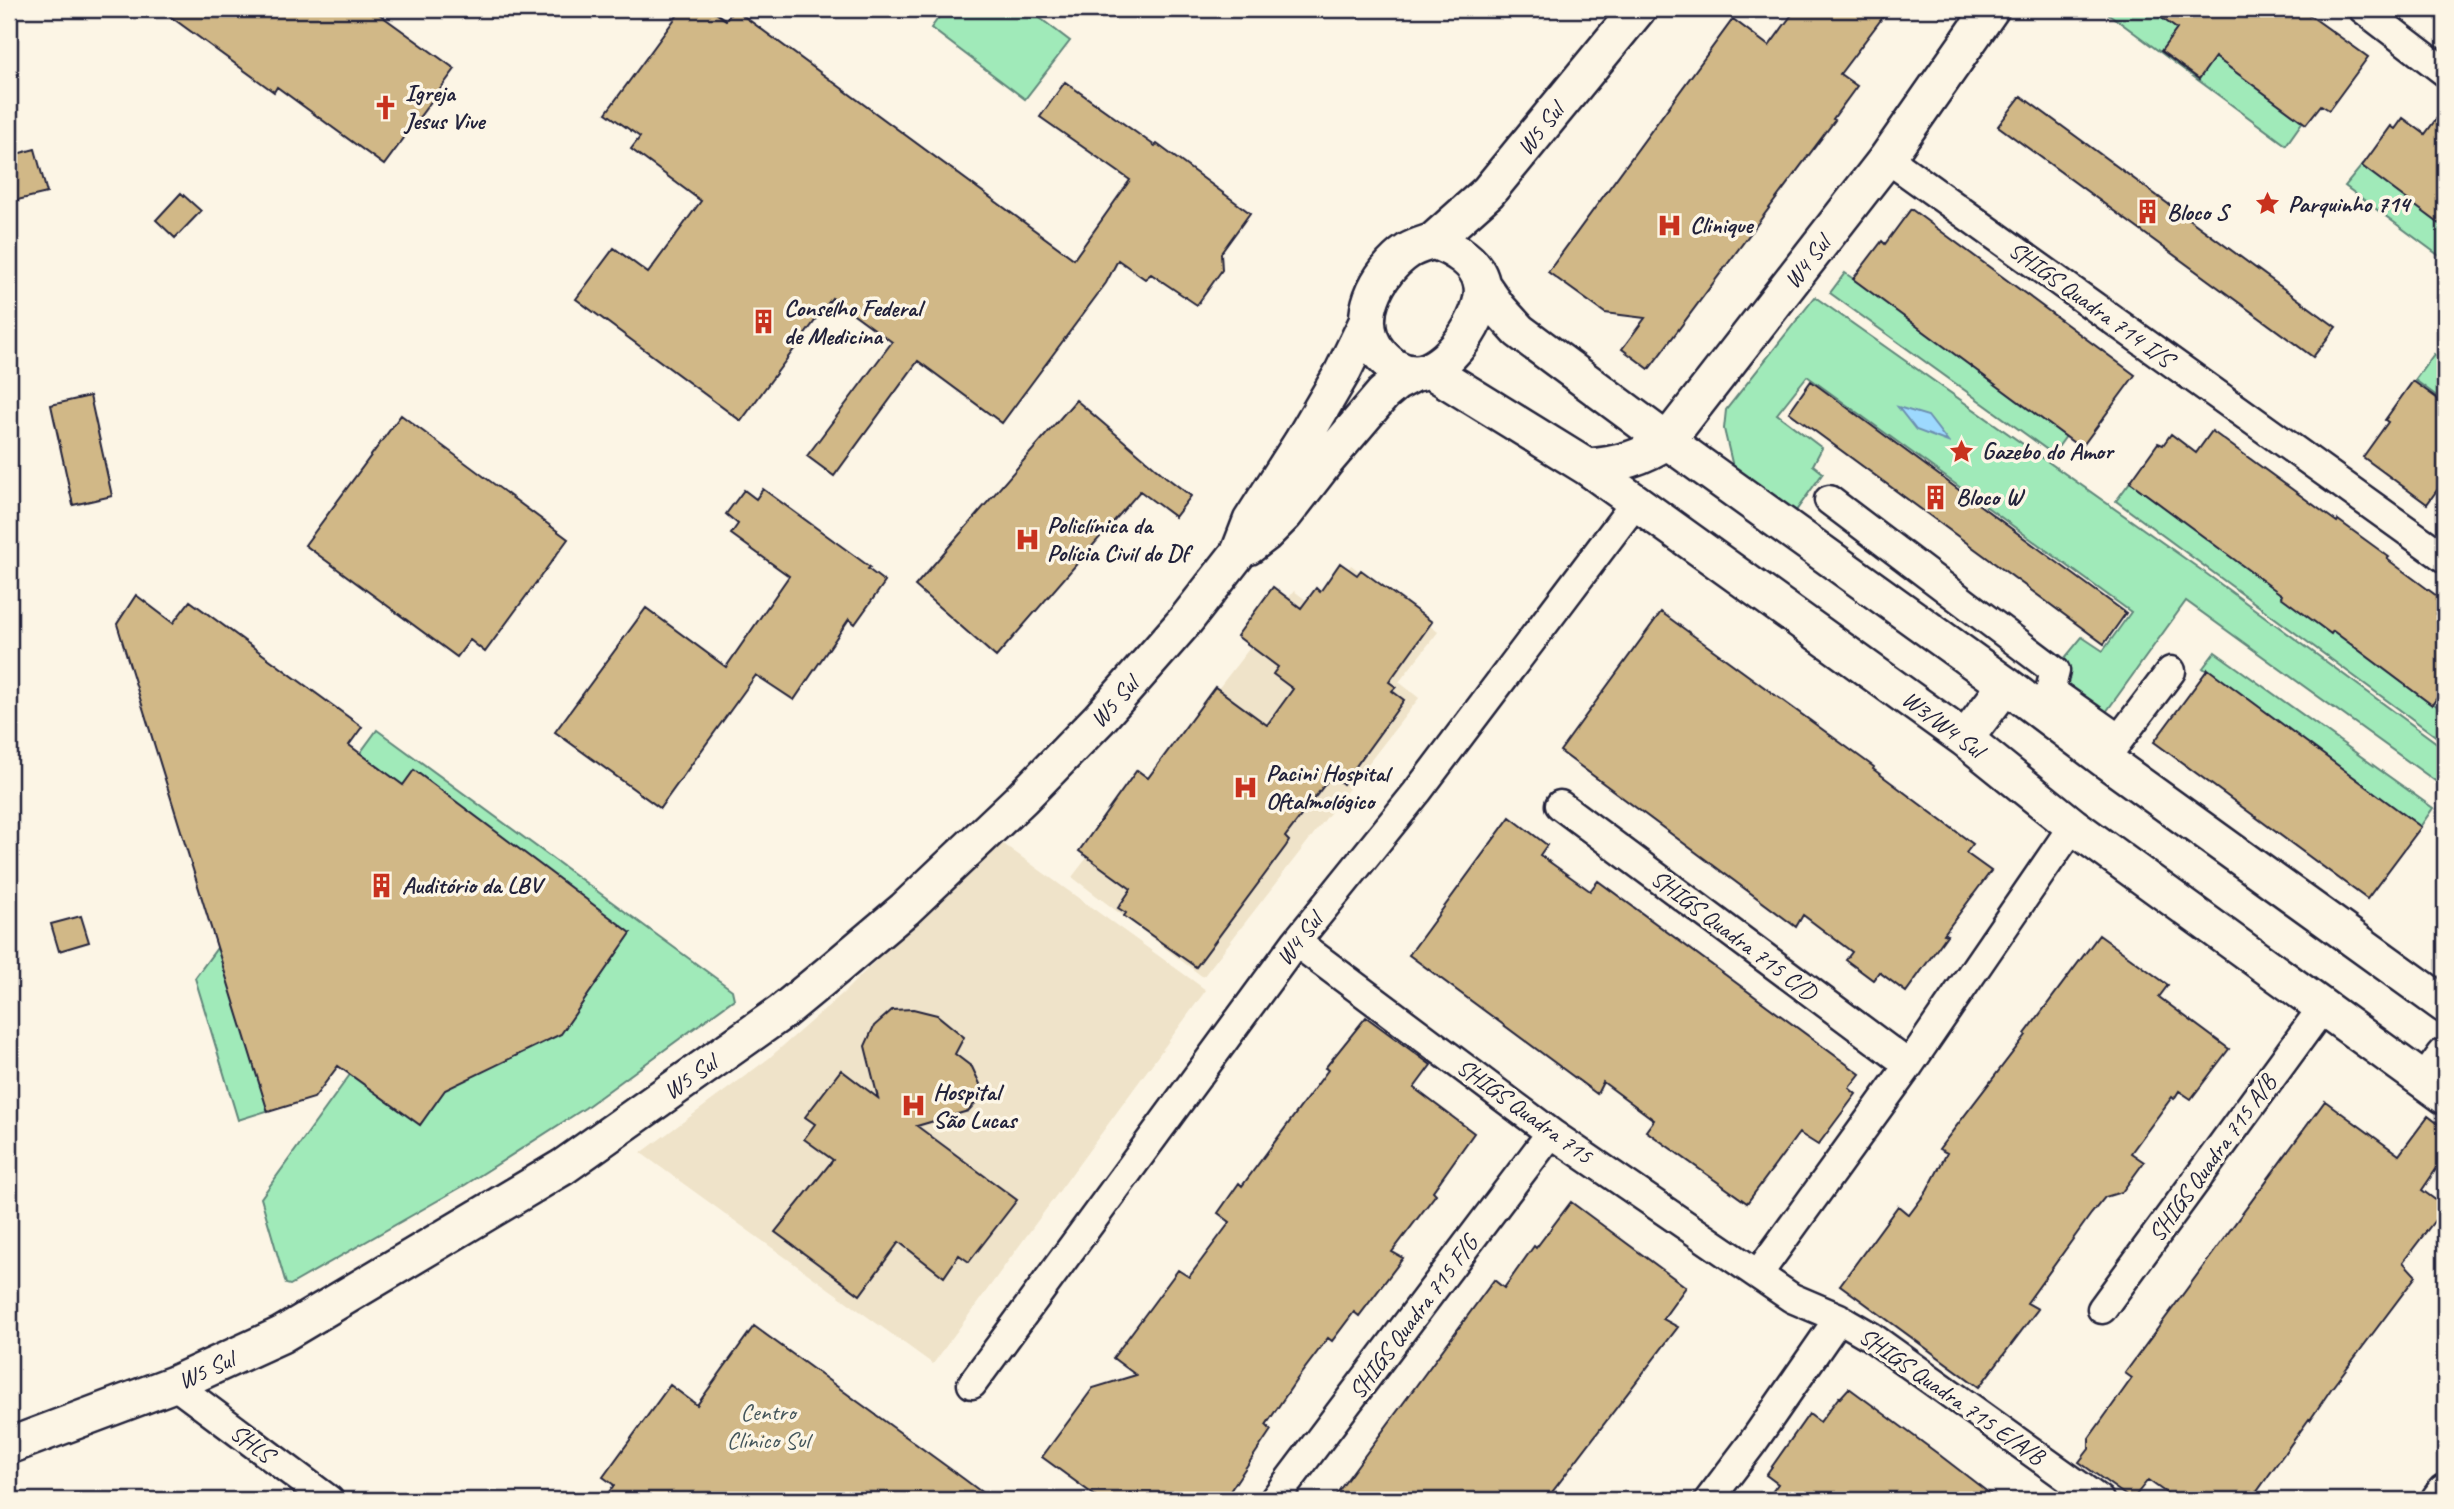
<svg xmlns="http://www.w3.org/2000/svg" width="2454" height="1509" viewBox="0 0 2454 1509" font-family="Caveat,sans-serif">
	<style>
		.built { fill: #efe3c9 }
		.green { fill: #a0eab9; stroke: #61867a; stroke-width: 2 }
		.water { fill: #9dd9fe; stroke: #6c90b0; stroke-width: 2 }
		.building { fill: #d1b887; stroke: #22223b; stroke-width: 2 }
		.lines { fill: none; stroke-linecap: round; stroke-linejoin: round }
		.minor-casing { stroke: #22223b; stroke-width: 33 }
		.major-casing { stroke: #22223b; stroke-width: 40 }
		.minor { stroke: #fcf5e5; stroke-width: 28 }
		.major { stroke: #fcf5e5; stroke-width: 35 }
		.labels { text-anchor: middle; stroke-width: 7; stroke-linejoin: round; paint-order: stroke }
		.poi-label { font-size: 24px; font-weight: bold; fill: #22223b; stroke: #fcf5e5; text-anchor: start }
		.street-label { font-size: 24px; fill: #22223b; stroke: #fcf5e5 }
		.park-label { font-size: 24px; fill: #42545a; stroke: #fcf5e5 }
	</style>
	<rect width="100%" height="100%" fill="#fcf5e5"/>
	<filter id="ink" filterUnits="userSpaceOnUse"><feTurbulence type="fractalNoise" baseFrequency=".0143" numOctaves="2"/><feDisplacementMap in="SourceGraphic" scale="14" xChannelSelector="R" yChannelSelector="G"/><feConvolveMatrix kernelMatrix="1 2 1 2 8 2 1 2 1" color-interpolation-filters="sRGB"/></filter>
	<g filter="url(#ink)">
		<path class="built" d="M1351,565L1438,632L1399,682L1419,698L1203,977L1072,877L1294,591L1317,608Z
			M998,840L1206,990L933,1364L641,1153L768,1059L842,994Z"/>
		<path class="green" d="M945,9H1028L1070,41L1025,99L931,28Z
			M2102,9H2150L2303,121L2286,145Z
			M2363,164L2445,225V260L2345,186Z
			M1845,273L2069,432L2053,454L1830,293Z
			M1815,297L2204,572L2445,749V788L2186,601L2101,719L2045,682L2082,637L2103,651L2131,612L1807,376L1777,414L1822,448L1813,465L1823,473L1788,522L1733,467L1724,429L1726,410Z
			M2434,354L2445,363V402L2415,380Z
			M2130,482L2445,712V743L2116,501Z
			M2215,652L2433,808L2420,827L2203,668Z
			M377,730L732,990L734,999L585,1108L465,1185L290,1285L286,1284L261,1198L362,1058L350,1048L311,1097L238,1120L195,978Z"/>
		<path class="water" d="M1898,407L1928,416L1948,442L1916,430Z"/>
		<path class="building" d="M160,9H372L455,69L384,165L277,87L274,92Z
			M682,9H710L726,20L734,9L1074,259L1130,180L1040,117L1065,82L1155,146L1157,144L1250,213L1221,253L1222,270L1197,305L1151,274L1145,279L1118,260L1106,283L1002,423L918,361L834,476L807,456L892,342L832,298L741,421L576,299L614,248L648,273L701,201L631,149L640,137L606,113Z
			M1796,9H1889L1840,74L1857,86L1833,119L1835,120L1649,369L1622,349L1645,318L1605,313L1548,272L1733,19L1769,46Z
			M2149,9H2301L2368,57L2329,110L2321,105L2306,124L2215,57L2199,79L2161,51L2177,29Z
			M2021,96L2336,327L2313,357L1998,126Z
			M2445,107V228L2362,166L2391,126L2395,129L2403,118L2425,134Z
			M35,149L47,193L9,202V156Z
			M181,193L201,211L175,238L156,220Z
			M1911,209L2135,375L2081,448L1853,279L1882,241L1885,244Z
			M1811,381L2126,613L2104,644L1789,412Z
			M2413,381L2445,404V479L2427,504L2363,457L2388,422L2385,420Z
			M90,396L112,496L73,505L51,405Z
			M1076,400L1166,477L1191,496L1175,517L1140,491L996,657L915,586Z
			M401,415L568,539L485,652L470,640L457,657L305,545Z
			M2212,431L2337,522L2338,520L2389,557L2387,559L2445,602V686L2432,705L2333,631L2331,634L2281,597L2282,595L2130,482L2158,443L2163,445L2171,434L2196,453Z
			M763,489L870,567L868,569L885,582L855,624L849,619L794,700L756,675L660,808L555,732L646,608L726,667L789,576L731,534L738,524L726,514L744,490L756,499Z
			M1340,563L1357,575L1361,570L1432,622L1389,682L1396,687L1392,691L1404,700L1343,784L1332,775L1285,837L1289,841L1286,846L1196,967L1124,916L1126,913L1118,908L1131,889L1079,851L1137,770L1148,778L1215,687L1267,725L1293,689L1273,674L1278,667L1237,636L1273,587L1301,608L1316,588L1320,592Z
			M136,595L173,623L190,601L362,727L349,745L403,785L414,770L631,933L561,1034L445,1090L420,1125L338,1066L314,1098L268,1112L117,624Z
			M1661,612L1874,767L1873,769L1973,844L1966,853L1991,871L1944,934L1947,935L1906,992L1879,972L1873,980L1846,960L1852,952L1803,915L1796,927L1560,751Z
			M2208,669L2421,827L2367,899L2154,742Z
			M1510,817L1547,845L1540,855L1590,891L1598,881L1860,1074L1849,1088L1856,1094L1818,1145L1799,1133L1747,1203L1646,1131L1654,1120L1603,1082L1597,1094L1409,955Z
			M81,916L89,942L59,951L51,924Z
			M2099,935L2168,985L2159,997L2229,1049L2191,1099L2179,1091L2174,1099L2172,1097L2131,1153L2144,1162L2122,1192L2105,1197L2091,1214L2027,1303L2038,1309L1979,1387L1840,1285L1898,1206L1909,1215L1927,1191L1947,1153L1939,1149L2026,1035L2025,1034Z
			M913,1009L937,1015L964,1037L955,1054L972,1067L980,1084L979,1099L968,1111L917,1126L1017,1200L969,1262L959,1255L944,1277L899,1242L860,1295L775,1232L833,1160L804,1139L815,1124L805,1117L841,1070L878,1098L865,1046L874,1026L892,1010Z
			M1366,1017L1431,1065L1414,1088L1474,1133L1433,1191L1436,1194L1392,1252L1403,1258L1359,1316L1354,1312L1332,1341L1328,1338L1297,1379L1266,1425L1271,1430L1224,1500H1101L1042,1457L1093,1388L1136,1375L1113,1358L1178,1270L1189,1277L1209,1250L1230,1222L1218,1213L1239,1183L1242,1186L1328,1070L1325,1068Z
			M2325,1101L2399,1155L2428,1116L2445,1129V1156L2422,1190L2445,1207L2403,1262L2416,1276L2331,1389L2310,1420L2309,1419L2251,1500H2176L2148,1480L2132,1500L2079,1462L2089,1449V1438L2132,1378L2125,1373Z
			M1571,1202L1686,1287L1663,1319L1678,1327L1546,1500H1332L1494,1280L1504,1288L1534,1246L1536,1248Z
			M754,1326L964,1479L992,1500H603L614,1485L603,1477L670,1385L697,1405Z
			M1849,1388L1937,1453L1998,1500H1766L1778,1484L1766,1475L1809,1414L1820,1422L1839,1397L1840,1398Z"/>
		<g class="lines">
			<defs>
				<path id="minor" d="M2363,9L2445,72
					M1887,158L2445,558
					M1829,500L2055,671L2051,687L2054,693L2119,739
					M2108,754L2171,671
					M1560,805L1909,1065
					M1296,942L1551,1133L1792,1298L1839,1318L1870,1336L2099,1500
					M1758,1274L1909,1065L2073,826
					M2102,1309L2323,1007
					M174,1384L329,1500
					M972,1384L1296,942L1417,792L1636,502
					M1274,1500L1551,1133
					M1709,1500L1753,1442L1839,1318"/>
				<path id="major" d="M1433,241C1453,248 1479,262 1482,286C1486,316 1447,373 1415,373C1399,373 1389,364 1379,353C1352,320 1377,272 1408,251C1416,246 1425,244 1433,241Z
					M1433,241L1488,192L1638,9
					M1482,285L1499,309L1519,331L1667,441L2006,685L2104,759L2445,1005
					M1430,370L1587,467L1965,739L2073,826L2445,1096
					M1587,467C1617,465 1642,458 1667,441L1887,158L1991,9
					M1248,547L1265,534L1285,514L1326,461L1383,394L1396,383L1415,373
					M1965,739L2006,685
					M2426,1082L2445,1056
					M9,1446L174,1384L281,1335L563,1167L782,1012L833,970L905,909L1022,798L1099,719L1186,620L1239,552L1251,521L1301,443L1342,373L1366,324
					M2439,1500L2445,1492"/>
			</defs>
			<use href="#minor" class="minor-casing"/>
			<use href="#major" class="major-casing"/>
			<use href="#minor" class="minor"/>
			<use href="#major" class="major"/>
		</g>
	</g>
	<defs>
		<symbol id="church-bare" viewBox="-9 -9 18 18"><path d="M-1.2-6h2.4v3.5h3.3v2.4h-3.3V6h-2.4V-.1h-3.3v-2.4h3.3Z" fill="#c8321e" stroke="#fcf5e5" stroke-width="2.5" paint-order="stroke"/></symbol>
		<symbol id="sight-bare" viewBox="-9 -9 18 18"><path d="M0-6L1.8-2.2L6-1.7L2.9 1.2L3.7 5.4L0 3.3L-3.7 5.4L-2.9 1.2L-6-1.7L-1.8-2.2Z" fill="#c8321e" stroke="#fcf5e5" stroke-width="2.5" paint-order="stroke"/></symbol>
		<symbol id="building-bare" viewBox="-9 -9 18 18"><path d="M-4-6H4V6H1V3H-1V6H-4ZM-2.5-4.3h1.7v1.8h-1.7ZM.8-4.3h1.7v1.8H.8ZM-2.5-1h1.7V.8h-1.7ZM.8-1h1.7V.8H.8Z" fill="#c8321e" stroke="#fcf5e5" stroke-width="2.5" paint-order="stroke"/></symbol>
		<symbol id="hospital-bare" viewBox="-9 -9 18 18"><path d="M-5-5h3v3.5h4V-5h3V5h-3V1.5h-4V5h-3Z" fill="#c8321e" stroke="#fcf5e5" stroke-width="2.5" paint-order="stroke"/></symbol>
	</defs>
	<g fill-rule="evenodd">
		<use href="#church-bare" x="368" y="90" width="35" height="35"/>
		<use href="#sight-bare" x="2250" y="186" width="35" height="35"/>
		<use href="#building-bare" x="2130" y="194" width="35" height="35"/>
		<use href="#hospital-bare" x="1652" y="208" width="35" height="35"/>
		<use href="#building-bare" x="746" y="304" width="35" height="35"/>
		<use href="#sight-bare" x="1944" y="434" width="35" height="35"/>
		<use href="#building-bare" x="1918" y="480" width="35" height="35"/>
		<use href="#hospital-bare" x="1010" y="522" width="35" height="35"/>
		<use href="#hospital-bare" x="1228" y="770" width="35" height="35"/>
		<use href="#building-bare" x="364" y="868" width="35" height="35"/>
		<use href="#hospital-bare" x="896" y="1088" width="35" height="35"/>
	</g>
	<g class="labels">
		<g class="poi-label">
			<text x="405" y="101">Igreja<tspan x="405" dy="28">Jesus Vive</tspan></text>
			<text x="2288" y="212">Parquinho 714</text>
			<text x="2167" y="220">Bloco S</text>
			<text x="1690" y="233">Clinique</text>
			<text x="784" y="316">Conselho Federal<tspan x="784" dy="28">de Medicina</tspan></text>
			<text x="1982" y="459">Gazebo do Amor</text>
			<text x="1956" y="505">Bloco W</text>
			<text x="1047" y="533">Policlínica da<tspan x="1047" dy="28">Polícia Civil do Df</tspan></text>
			<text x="1266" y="781">Pacini Hospital<tspan x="1266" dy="28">Oftalmológico</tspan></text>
			<text x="402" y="893">Auditório da LBV</text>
			<text x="933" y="1100">Hospital<tspan x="933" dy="28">São Lucas</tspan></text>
		</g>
		<g class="street-label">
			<text transform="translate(1540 129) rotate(-51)" y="8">W5 Sul</text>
			<text transform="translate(1807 262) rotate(-52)" y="8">W4 Sul</text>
			<text transform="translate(2091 304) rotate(36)" y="8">SHIGS Quadra 714 I/S</text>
			<text transform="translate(1114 702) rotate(-48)" y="8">W5 Sul</text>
			<text transform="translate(1943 724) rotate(37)" y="8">W3/W4 Sul</text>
			<text transform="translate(1734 935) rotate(37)" y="8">SHIGS Quadra 715 C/D</text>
			<text transform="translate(1299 939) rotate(-52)" y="8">W4 Sul</text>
			<text transform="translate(690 1077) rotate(-35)" y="8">W5 Sul</text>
			<text transform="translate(1525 1111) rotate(36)" y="8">SHIGS Quadra 715</text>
			<text transform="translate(2212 1158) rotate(-54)" y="8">SHIGS Quadra 715 A/B</text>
			<text transform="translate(1413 1317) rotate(-53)" y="8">SHIGS Quadra 715 F/G</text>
			<text transform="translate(206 1370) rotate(-24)" y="8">W5 Sul</text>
			<text transform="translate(1952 1396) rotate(35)" y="8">SHIGS Quadra 715 E/A/B</text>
			<text transform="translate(252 1443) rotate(37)" y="8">SHLS</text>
		</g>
		<g class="park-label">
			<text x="768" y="1420">Centro<tspan x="768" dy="28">Clínico Sul</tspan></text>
		</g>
	</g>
	<rect width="2454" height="1509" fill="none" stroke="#fcf5e5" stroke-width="35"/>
	<rect x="18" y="18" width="2419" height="1474" fill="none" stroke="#22223b" stroke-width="2.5" filter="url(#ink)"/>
</svg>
